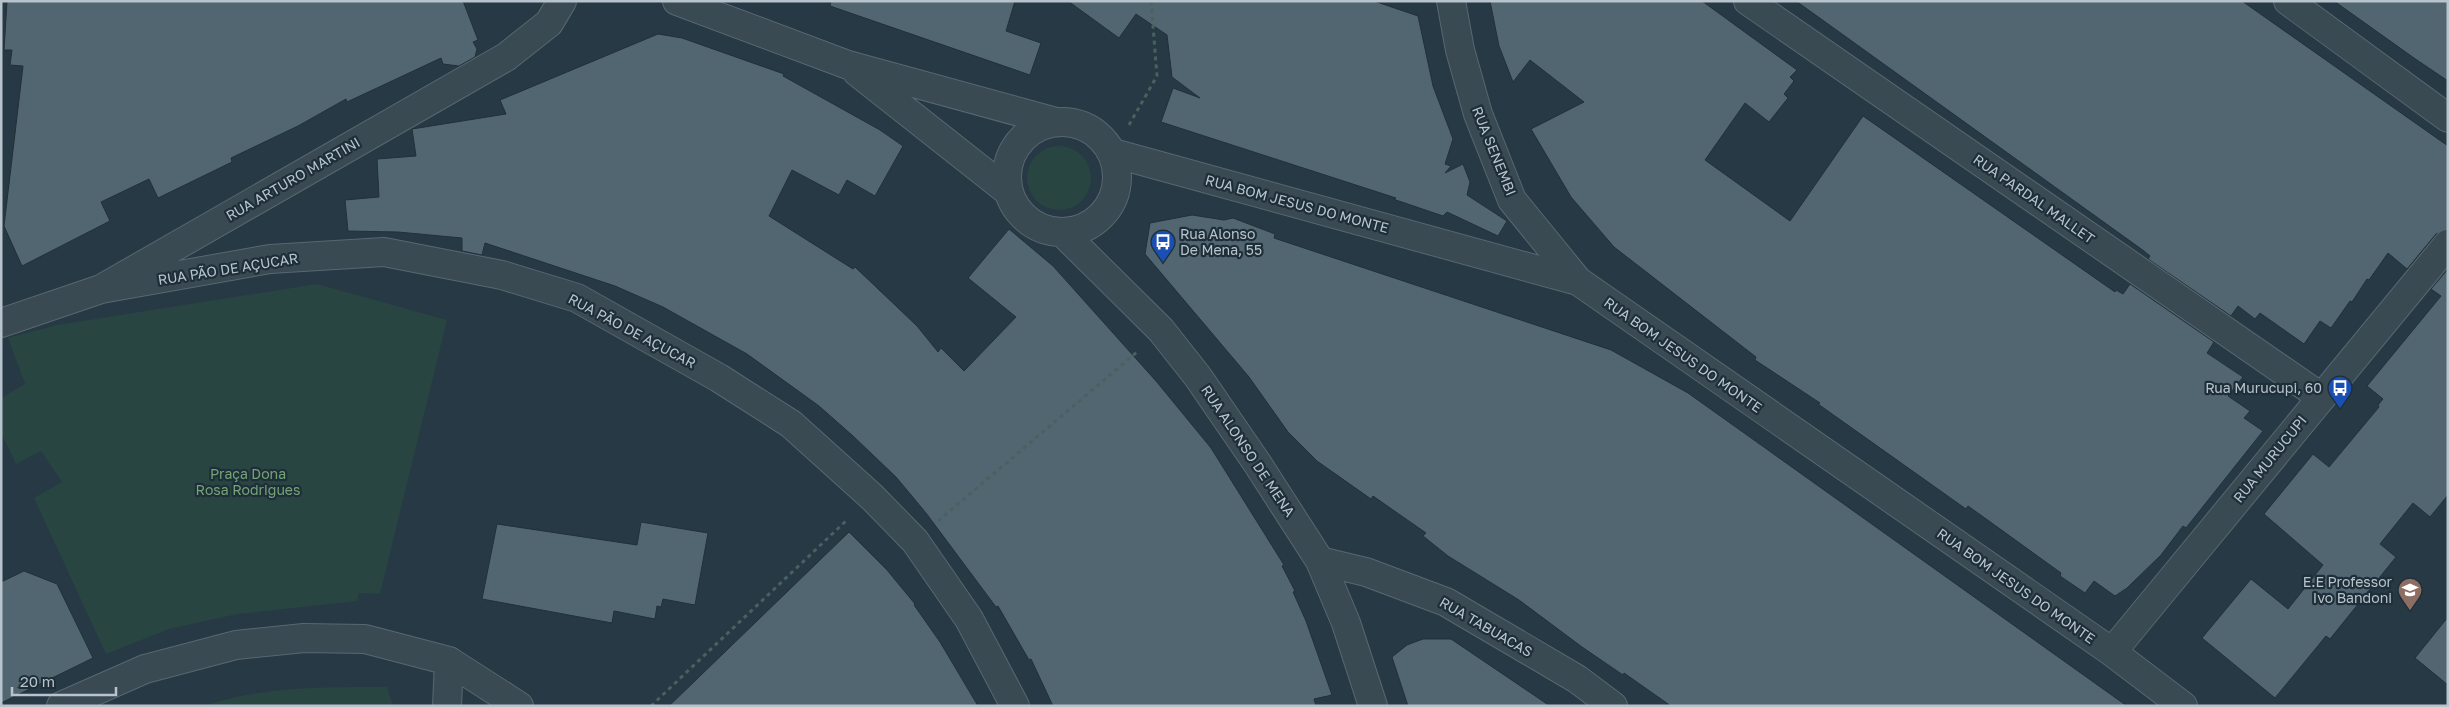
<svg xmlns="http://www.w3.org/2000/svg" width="2449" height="707" viewBox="0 0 2449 707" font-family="'Golos Text',sans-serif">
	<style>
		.green { fill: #284542 }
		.building { fill: #526671; stroke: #21313b }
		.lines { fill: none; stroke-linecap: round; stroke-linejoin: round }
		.minor-casing { stroke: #596771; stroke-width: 30 }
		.path { stroke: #486260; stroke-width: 3; stroke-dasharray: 4 4; stroke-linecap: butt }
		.minor { stroke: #3a4a53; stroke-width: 28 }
		.labels { text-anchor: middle; stroke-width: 4.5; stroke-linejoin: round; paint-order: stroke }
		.street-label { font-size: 14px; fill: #b8c4cd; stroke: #1f2f39 }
		.poi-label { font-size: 14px; fill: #b8c4cd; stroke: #1f2f39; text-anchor: end }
		.park-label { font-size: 14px; fill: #75a476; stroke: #1f2f39 }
	</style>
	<rect width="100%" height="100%" fill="#263944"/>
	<path class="green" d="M1027 178a32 32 0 1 1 64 0a32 32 0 1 1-64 0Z
		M317,284L447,320L380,594L359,593L357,601L237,614L169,629L106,654L34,498L62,482L41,451L16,464L1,433V398L25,384L8,338L57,325Z
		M387,687L393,706H204C262,686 326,687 387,687Z"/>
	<path class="building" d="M7,1H463L478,40L473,42L477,49L475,57L459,66L443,64L441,58L347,102L346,99L298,126L231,158L232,162L158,198L149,179L101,202L110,221L22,266L4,226L23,66L10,65L12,50H4Z
		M831,1H1015L1006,31L1041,43L1030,75L830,6Z
		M1068,1H1374L1418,16L1433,86L1453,139L1445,164L1451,166L1445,173L1463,164L1470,182L1467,195L1507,221L1498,236L1447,212L1443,216L1393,199L1396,198L1161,122L1173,88L1200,98L1172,77L1167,35L1136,14L1119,38Z
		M1490,1H1702L1797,70L1790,77L1794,81L1784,94L1788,98L1769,122L1745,103L1705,160L1790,221L1863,116L2115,292L2116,290L2123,294L2130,284L2214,342L2207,353L2243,377L2228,396L2250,411L2244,418L2263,431L2186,528L2183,526L2161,555L2127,588L2115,596L2094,581L2085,593L2060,576L2061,573L1989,521L1968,506L1966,509L1818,404L1820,403L1755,360L1756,357L1614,247L1571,197L1531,129L1584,102L1530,60L1513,82L1499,46Z
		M1796,1H2242L2448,146V229L2436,234L2407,269L2388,253L2369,280L2367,279L2352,302L2350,301L2331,328L2320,321L2304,344L2260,313L2255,319L2238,306L2231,316L2148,259L2150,256L2144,251Z
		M2334,1H2448V81L2414,58Z
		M658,34L682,38L784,74L783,76L880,130L903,146L875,196L847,180L839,195L792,170L769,216L853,269L855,267L917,326L938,352L941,348L964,371L1016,317L968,278L1009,229L1053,266L1156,381L1211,448L1284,565L1282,566L1295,591L1293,592L1306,621L1332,695L1314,699L1316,706H1053L1031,659L1029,660L998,606L996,607L926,513L896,477L853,436L819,406L747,354L663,307L615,286L485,243L482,255L462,251V238L398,232L348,231L345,200L379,197L377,159L416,156L412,129L506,114L500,100Z
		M1192,215L1224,220L1233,218L1275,234L1274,238L1611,350L1688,393L2127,706H1671L1624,673L1623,675L1582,647L1519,600L1448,556L1423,536L1426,533L1373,496L1371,499L1317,461L1288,432L1249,377L1145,254L1150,223Z
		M2448,269V495L2430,517L2413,503L2380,544L2396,557L2330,639L2326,636L2275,698L2202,638L2251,579L2288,609L2323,565L2264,514L2313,454L2329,467L2379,407L2378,405L2383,399L2367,386L2441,296L2431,289Z
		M641,522L708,533L695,605L663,599L661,607L657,606L655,619L614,611L612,623L482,599L497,524L637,545Z
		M849,532L887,570L915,604L914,605L940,642L978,706H669Z
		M24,571L57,584L93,658L1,703V582Z
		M2448,617V685L2415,658Z
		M1423,639H1451L1550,706H1408L1392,657L1407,645Z"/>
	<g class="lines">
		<defs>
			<path id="minor" d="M677,1L848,65L1056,122
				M1451,1L1460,50L1478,114L1512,200L1578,281
				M1748,1L2321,397
				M2288,1L2448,118
				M857,72L1009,192
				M1007 177a55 55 0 1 1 110 0a55 55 0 1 1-110 0Z
				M1113,153L1578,281L2112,652L2183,706
				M1063,233L1161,330L1198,377L1257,463L1320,561L1346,623L1373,706
				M101,289L270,259L384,252L502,275L577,298L719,378L791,424L872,497L915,541L969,619L1015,706
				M1,323L101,289L506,57L549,23L562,1
				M1320,561L1366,572L1446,602L1577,679L1613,706
				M2112,652L2448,244
				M61,706L145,669L236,645L304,638L365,639L449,661L519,706
				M447,706L449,661"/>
		</defs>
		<use href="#minor" class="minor-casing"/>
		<path class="path" d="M1129,125L1157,76L1151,1
			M938,521L1137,352
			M651,706L848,519"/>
		<use href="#minor" class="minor"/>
	</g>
	<defs>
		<symbol id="bus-pin" viewBox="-11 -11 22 30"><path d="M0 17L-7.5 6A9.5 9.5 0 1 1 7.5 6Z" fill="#1a4fb4" stroke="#1f2f39"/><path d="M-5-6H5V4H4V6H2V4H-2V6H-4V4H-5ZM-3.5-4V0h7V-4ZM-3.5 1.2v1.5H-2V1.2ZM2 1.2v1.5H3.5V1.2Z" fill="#fff"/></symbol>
		<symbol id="school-pin" viewBox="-11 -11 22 30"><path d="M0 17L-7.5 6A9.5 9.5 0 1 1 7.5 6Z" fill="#8d6e63" stroke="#1f2f39"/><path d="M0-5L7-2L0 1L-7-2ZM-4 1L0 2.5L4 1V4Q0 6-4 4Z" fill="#fff"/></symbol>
	</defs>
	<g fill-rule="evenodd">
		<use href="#bus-pin" x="1149" y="228" width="28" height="38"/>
		<use href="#bus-pin" x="2326" y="374" width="28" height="38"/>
		<use href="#school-pin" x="2396" y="576" width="28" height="38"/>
	</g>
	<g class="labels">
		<g class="street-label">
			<text transform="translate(1494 151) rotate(68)" y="5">RUA SENEMBI</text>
			<text transform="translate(293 179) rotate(-30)" y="5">RUA ARTURO MARTINI</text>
			<text transform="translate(2034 199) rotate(35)" y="5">RUA PARDAL MALLET</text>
			<text transform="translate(1297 204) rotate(15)" y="5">RUA BOM JESUS DO MONTE</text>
			<text transform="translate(228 269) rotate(-9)" y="5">RUA PÃO DE AÇUCAR</text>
			<text transform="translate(632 331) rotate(28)" y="5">RUA PÃO DE AÇUCAR</text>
			<text transform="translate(1683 355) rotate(35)" y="5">RUA BOM JESUS DO MONTE</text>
			<text transform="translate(1248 451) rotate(56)" y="5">RUA ALONSO DE MENA</text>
			<text transform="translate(2270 459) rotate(-51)" y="5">RUA MURUCUPI</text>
			<text transform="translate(2016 586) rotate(35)" y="5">RUA BOM JESUS DO MONTE</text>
			<text transform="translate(1486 627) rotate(30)" y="5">RUA TABUACAS</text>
		</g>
		<g class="poi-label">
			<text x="1180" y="239" text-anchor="start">Rua Alonso<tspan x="1180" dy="16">De Mena, 55</tspan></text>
			<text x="2322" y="393">Rua Murucupi, 60</text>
			<text x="2392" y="587">E.E Professor<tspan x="2392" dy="16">Ivo Bandoni</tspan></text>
		</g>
		<g class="park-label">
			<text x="248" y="479">Praça Dona<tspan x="248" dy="16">Rosa Rodrigues</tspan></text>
		</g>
	</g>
	<rect width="2449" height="707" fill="none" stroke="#b8c4cd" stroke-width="5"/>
	<path d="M12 687v8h104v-8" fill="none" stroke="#b8c4cd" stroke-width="2.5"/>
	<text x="20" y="687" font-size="15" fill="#b8c4cd" stroke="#1f2f39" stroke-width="4" paint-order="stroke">20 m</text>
</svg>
